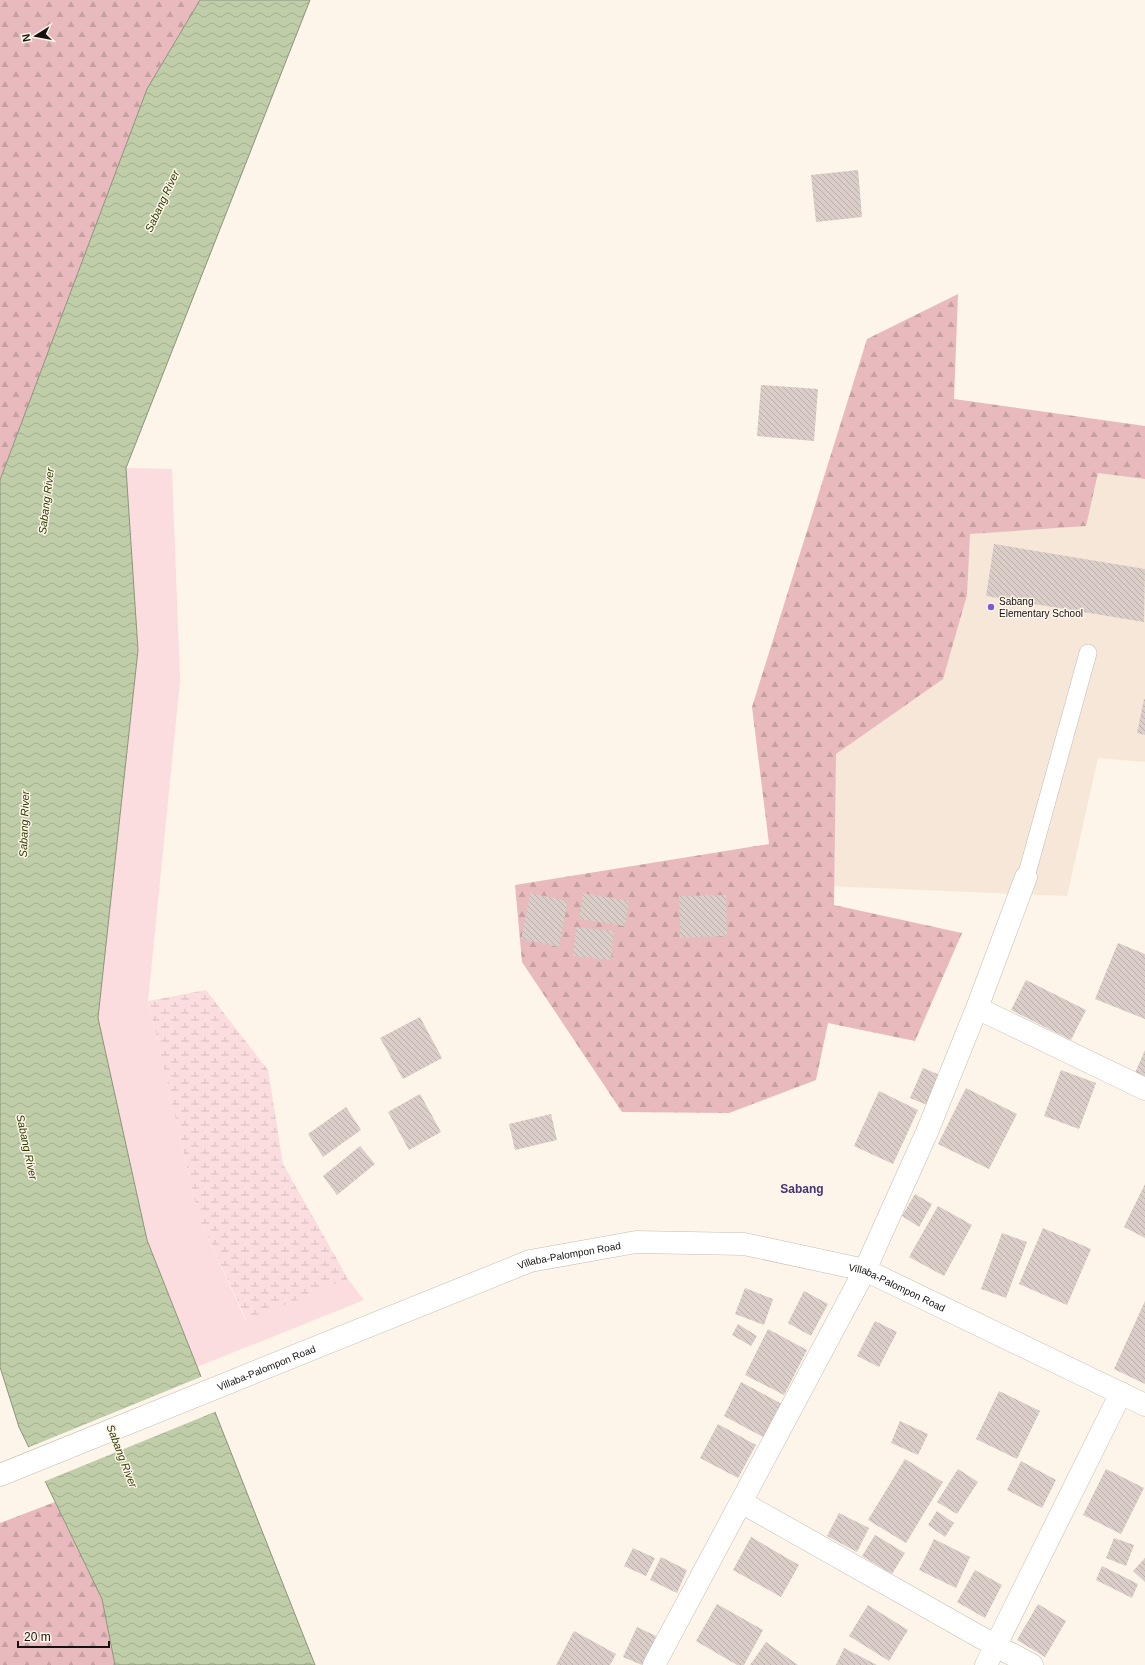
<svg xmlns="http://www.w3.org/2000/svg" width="1145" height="1665" viewBox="0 0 1145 1665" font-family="Arial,sans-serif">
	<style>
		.built { fill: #f6e7d8 }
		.green { fill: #fbdddf }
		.forest { fill: url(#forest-firs) }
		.wetland { fill: url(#wetland-marsh) }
		.water { fill: url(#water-waves); stroke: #8c957a }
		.pier { fill: #fdf4ea }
		.building { fill: url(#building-back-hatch) }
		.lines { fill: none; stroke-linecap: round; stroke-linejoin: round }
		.lane-casing { stroke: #c5bcb2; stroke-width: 18 }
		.street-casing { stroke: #c5bcb2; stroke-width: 23 }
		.primary-casing { stroke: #c5bcb2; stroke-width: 23 }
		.lane { stroke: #fff; stroke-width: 17 }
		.street { stroke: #fff; stroke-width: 22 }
		.primary { stroke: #fff; stroke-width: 22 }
		.poi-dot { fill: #7b5cd6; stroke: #fdf4ea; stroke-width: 1.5 }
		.labels { text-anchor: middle; stroke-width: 3; stroke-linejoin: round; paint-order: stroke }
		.poi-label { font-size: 10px; fill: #15120f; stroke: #fdf4ea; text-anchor: start }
		.street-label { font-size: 10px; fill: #15120f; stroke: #fdf4ea }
		.water-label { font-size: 11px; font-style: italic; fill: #2e3e01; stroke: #fdf4ea }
		.quarter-label { font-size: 12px; font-weight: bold; fill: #433672; stroke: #fdf4ea }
	</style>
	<defs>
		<pattern id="forest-firs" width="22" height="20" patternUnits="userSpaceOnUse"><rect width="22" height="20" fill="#e8babd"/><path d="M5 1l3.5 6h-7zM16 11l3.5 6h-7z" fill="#c69fa1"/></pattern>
		<pattern id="wetland-marsh" width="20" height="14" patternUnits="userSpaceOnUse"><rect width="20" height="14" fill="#fbdddf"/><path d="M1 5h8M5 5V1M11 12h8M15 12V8" fill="none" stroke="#d6bdbe"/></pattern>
		<pattern id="water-waves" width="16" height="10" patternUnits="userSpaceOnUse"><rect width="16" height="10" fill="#bfcda8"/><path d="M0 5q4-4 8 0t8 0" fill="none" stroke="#a3af8f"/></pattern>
		<pattern id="building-back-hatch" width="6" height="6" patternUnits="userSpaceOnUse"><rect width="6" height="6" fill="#dbcdc8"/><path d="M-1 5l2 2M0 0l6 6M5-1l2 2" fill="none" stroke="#bbafab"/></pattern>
	</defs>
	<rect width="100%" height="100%" fill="#fdf4ea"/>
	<path class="built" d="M859,440L1145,456V762L1098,758L1067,896L802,885Z"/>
	<path class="green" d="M126,468L172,469L180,681L148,1001L199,1218L246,1321L348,1279L364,1300L197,1367L147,1240L98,1018L138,650Z"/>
	<path class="forest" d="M0,0H200L147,89L0,480Z
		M958,294L954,399L1145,426V479L1098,473L1086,526L970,534L967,595L943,679L836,754L834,905L962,933L915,1041L828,1023L816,1080L729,1113L622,1112L522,962L515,885L769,844L752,707L867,339Z
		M55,1502L102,1599L115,1665H0V1523Z"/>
	<path class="wetland" d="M206,990L268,1070L283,1164L348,1279L247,1321L199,1218L148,1001Z"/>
	<path class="water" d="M200,0H310L126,468L138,650L98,1018L147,1240L315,1665H115L102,1599L19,1427L0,1367V480L147,89Z"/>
	<path class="pier" d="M203,1376L217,1411L43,1482L27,1448Z"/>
	<path class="building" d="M858,170L862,217L816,222L811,175Z
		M761,385L818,389L814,441L757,436Z
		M994,544L1145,569L1144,622L986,596Z
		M1144,699H1145V735L1137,733Z
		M530,893L568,901L559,947L521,939Z
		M583,893L629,901L625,926L579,919Z
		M726,895L727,936L680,938L679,896Z
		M576,927L614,931L611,960L573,956Z
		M1118,943L1145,954V1019L1095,999Z
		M1026,980L1086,1010L1071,1040L1011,1010Z
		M420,1017L442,1058L403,1079L380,1038Z
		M1145,1050V1077L1135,1073Z
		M923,1068L940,1075L927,1105L910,1098Z
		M1061,1070L1096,1083L1079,1129L1044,1116Z
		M966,1088L1017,1114L989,1169L938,1144Z
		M879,1091L918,1110L893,1164L854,1146Z
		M420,1094L441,1132L409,1150L388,1112Z
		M346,1107L361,1130L323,1157L308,1134Z
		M551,1114L557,1140L515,1150L509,1124Z
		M360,1146L375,1164L337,1195L323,1176Z
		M1145,1184V1238L1124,1227Z
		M915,1194L932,1204L919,1227L902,1216Z
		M938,1206L972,1225L944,1276L909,1257Z
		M1043,1228L1091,1249L1067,1305L1019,1284Z
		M1002,1233L1027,1242L1006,1298L981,1289Z
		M745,1288L773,1299L764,1325L735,1314Z
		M804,1291L828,1304L811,1336L788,1323Z
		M1145,1301V1384L1114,1369Z
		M875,1321L897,1332L879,1367L857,1356Z
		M738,1324L757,1336L751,1346L732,1335Z
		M768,1329L807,1350L784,1395L745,1375Z
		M741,1382L782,1404L765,1438L724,1416Z
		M999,1391L1040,1411L1017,1459L976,1439Z
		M900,1421L928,1434L918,1455L891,1443Z
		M718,1424L756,1445L738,1478L700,1458Z
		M905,1459L943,1482L906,1543L868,1520Z
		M1021,1461L1056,1480L1042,1508L1007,1490Z
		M958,1469L978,1482L957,1514L937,1502Z
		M1106,1469L1144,1488L1121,1534L1083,1515Z
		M937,1511L954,1523L945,1537L928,1525Z
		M839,1513L869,1528L857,1552L827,1536Z
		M875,1535L905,1553L892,1574L862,1556Z
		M751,1537L799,1565L781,1597L733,1570Z
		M1114,1538L1134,1545L1126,1566L1106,1558Z
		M934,1539L970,1557L956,1588L919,1570Z
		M633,1548L655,1558L646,1576L624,1566Z
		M661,1557L687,1570L677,1593L650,1580Z
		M1145,1558V1582L1133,1571Z
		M1102,1566L1138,1584L1132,1598L1096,1580Z
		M975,1570L1002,1585L985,1618L957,1602Z
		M717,1604L763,1630L744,1665H737L696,1641Z
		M1038,1604L1066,1621L1045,1657L1017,1640Z
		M868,1605L908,1630L889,1661L849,1636Z
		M637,1627L656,1636L642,1665L623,1657Z
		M574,1631L616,1654L610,1665H556Z
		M766,1642L798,1665H750Z
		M844,1648L877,1665H836Z"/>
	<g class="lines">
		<defs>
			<path id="lane" d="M1026,877L1088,653"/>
			<path id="street" d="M977,1008L1145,1089
				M741,1502L996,1646L1032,1665
				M654,1665L865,1270L927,1132L977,1008L1026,877
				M986,1665L1121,1393"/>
			<g id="primary">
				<path id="s1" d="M0,1475L530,1261L636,1242L744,1244L865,1270L1145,1405"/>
			</g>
		</defs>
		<use href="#lane" class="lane-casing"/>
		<use href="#street" class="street-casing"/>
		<use href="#primary" class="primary-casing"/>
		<use href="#lane" class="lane"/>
		<use href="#street" class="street"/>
		<use href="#primary" class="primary"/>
	</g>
	<circle class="poi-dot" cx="991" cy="607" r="4"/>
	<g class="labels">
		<g class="poi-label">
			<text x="999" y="605">Sabang<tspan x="999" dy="12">Elementary School</tspan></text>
		</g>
		<g class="street-label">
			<text dy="4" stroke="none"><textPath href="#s1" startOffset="611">Villaba-Palompon Road</textPath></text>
			<text dy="4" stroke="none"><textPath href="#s1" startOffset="947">Villaba-Palompon Road</textPath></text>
			<text dy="4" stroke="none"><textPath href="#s1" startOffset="287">Villaba-Palompon Road</textPath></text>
		</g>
		<g class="water-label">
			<text transform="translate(162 201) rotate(-65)" y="4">Sabang River</text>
			<text transform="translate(46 501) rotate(-83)" y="4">Sabang River</text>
			<text transform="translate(24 824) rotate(-88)" y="4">Sabang River</text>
			<text transform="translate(27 1147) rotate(78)" y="4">Sabang River</text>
			<text transform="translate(122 1456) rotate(69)" y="4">Sabang River</text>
		</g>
		<g class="quarter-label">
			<text x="802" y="1193">Sabang</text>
		</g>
	</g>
	<g transform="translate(36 36) rotate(259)" stroke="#fdf4ea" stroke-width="3" paint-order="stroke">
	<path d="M0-3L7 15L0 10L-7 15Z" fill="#15120f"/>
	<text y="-6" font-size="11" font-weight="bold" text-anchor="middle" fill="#15120f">N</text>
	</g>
	<path d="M18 1641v6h91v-6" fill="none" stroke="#15120f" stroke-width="2"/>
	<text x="24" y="1641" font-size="12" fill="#15120f" stroke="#fdf4ea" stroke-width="3" paint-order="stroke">20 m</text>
</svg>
